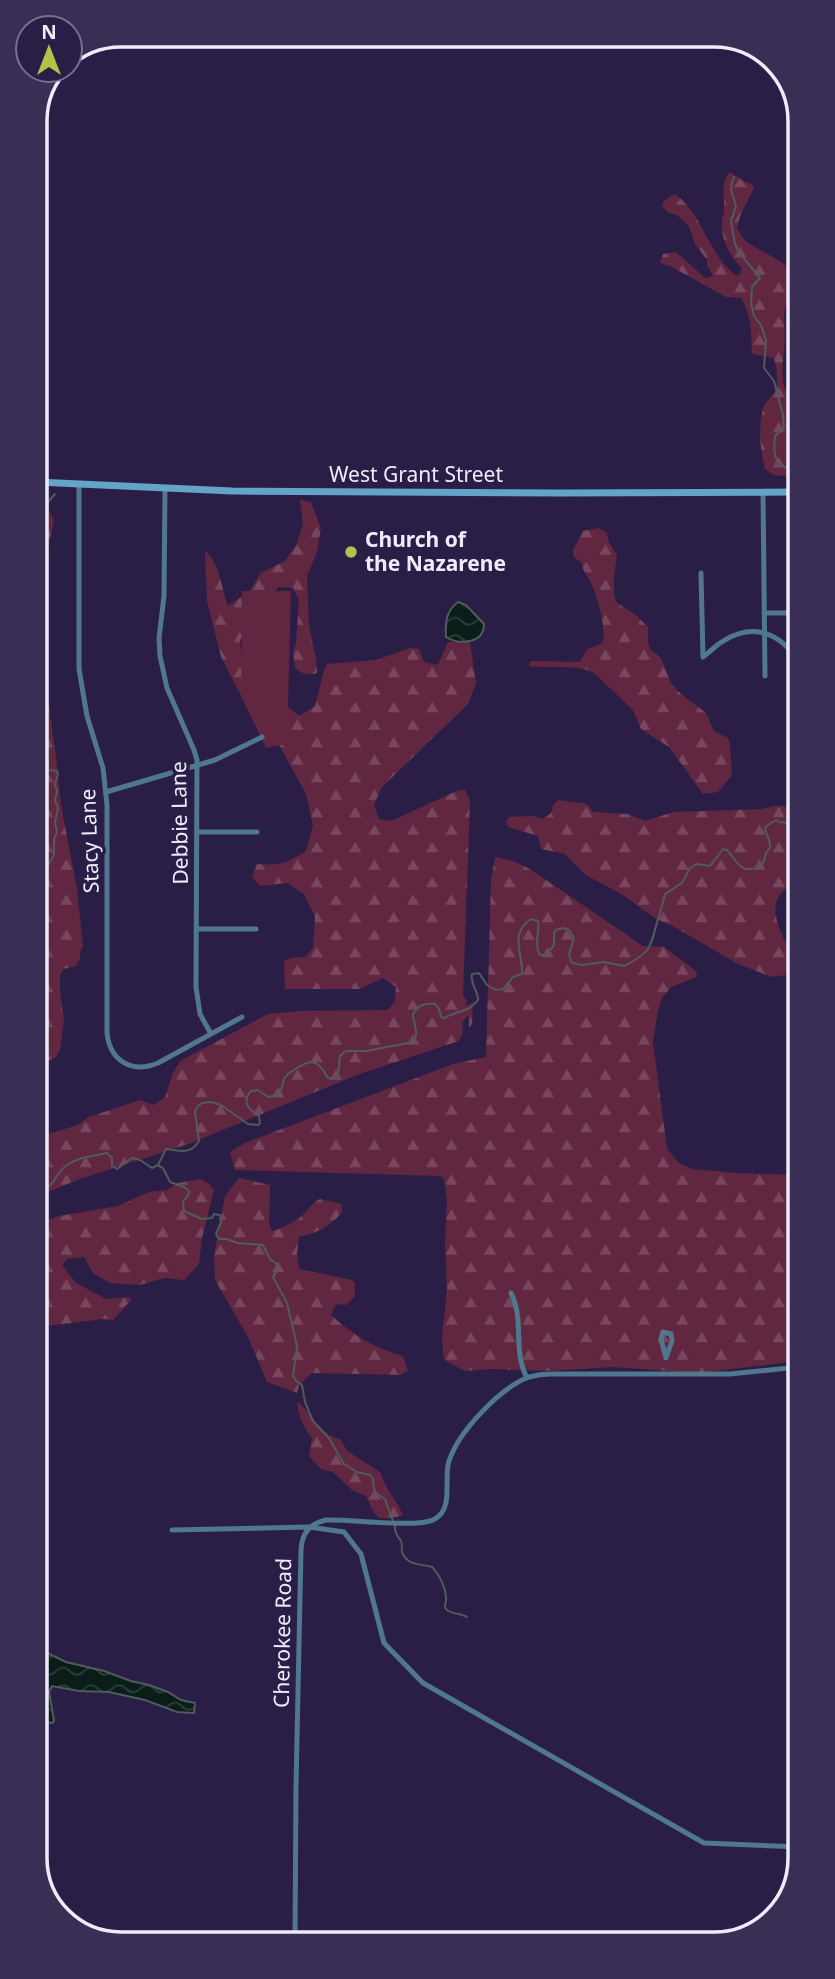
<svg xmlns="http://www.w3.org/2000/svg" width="835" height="1979" viewBox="0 0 835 1979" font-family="'Noto Sans',sans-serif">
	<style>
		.forest { fill: url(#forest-firs) }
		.green { fill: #612741 }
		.water { fill: url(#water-waves); stroke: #4f5b5c; stroke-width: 2 }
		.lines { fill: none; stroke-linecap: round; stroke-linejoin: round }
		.stream { stroke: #4f5b5c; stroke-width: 2 }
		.minor { stroke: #4f778e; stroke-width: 5 }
		.secondary { stroke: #63a4c9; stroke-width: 7 }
		.poi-dot { fill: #b5c249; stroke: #2a1e47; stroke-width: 2.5 }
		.labels { text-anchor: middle; stroke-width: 7; stroke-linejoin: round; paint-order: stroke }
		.street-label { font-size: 21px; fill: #eeebfb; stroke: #2a1e47 }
		.poi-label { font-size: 21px; font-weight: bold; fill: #eeebfb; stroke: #2a1e47; text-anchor: start }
		.rim { fill: none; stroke: #eeebfb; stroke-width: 3.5 }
	</style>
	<defs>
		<pattern id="forest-firs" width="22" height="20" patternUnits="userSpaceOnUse" patternTransform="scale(1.75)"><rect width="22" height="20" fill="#612741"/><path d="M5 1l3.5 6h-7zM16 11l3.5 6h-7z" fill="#78465d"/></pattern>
		<pattern id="water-waves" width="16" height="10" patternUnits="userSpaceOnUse" patternTransform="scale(1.75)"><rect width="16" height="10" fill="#0b1d18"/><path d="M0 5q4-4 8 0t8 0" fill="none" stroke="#2f3e3a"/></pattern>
	</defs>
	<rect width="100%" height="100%" fill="#2a1e47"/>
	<path class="forest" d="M730,172L745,182L752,184L754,188L740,216L737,228C740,233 742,238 747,242C759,252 791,262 794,277C796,289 787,297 785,308C783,317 785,327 785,336C785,352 780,370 784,386C786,393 790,399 796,402L795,477L773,475L765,469C760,448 758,430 763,409C765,402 771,398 775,391C779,383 777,367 774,359C767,355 760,357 752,353C751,333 752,316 741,298L726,297L672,267L660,263L663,254L676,252L705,278L713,276L707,265V260L695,244L689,226L677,215L669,213L662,206L664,201L675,194C703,214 708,254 736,276L741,273V267C730,257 720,237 722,221C723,212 724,219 724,210C725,196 720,183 730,172Z
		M300,500L311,502L321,528L317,552L307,576L309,626L316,659L317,673C308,676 302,674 295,668L293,651L296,644L299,600L293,588L278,587L240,640L243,668L299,716L315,706L324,671L327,664L376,660L410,648L419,649L424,662L438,665L448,642H470L476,683L468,704L381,788L374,805L379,819L391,821L459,790H465L470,801L463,995L467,1001L466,1006L473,1002L472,1024L469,1028V1017L467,1016L462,1023L463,1031L459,1041L357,1075L191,1143L80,1179L38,1196V1133L42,1136L78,1125L89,1117L140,1100L154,1105L165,1097L173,1073L180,1061L268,1014L302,1011L388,1010L395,1001L396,987L383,978L360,989H285L284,961L291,958L305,957L313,948L315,917L304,894L287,883L260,886L252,877L257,864C279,866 288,863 306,851L313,825L306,794L275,737L255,722L221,657L207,601L205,551C221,564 221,588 228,606L250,591L261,573L285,561L296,545L303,524Z
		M47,507L54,520L45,563L36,583V526L38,518Z
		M599,528L607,533L609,543L617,555L614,575V595L616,602L637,616L648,627V642L650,649L661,658L671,683L681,694L706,713L714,731L728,738L730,744L732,775L718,792L703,794L669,747L641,729L633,710L594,673C579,664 548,669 529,666L531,661L580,662L587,649L603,643C606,628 598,597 591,583C588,575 582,571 582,563L574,557L573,550L583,531Z
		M36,613L56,757L61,805L77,889L83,947L80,952V959L76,966L63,969L60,975V991L64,1021L60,1049L56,1057L44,1063L37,1075Z
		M559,800L587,804L593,812L627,814L645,821L674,812L762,809C778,804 784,804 797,813L798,882C763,896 776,922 788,948C791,956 796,960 798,968L792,974L772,977L738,964L671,925L656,919L623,895L586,875L565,854L541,849L538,836L508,827L506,822L509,817L533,816L543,819L551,813L553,805Z
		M495,857L516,862L530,869L643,946L664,947L696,971L697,977L671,987L662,998L658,1011L653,1042L667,1149L679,1163L692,1169L736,1173L798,1175L799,1361L698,1373L612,1367L548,1371L492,1369L465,1371L444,1360L442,1338L447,1289L445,1243L447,1200L444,1179L440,1176L235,1170L230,1152L245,1143L453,1064L486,1057L491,880Z
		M239,1178L270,1185L269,1223L272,1231C283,1228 295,1222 303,1215C310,1208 311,1204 320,1199L342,1204V1212C331,1226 317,1233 299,1237L297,1254L299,1269L352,1280L355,1283V1296L346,1305L336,1304L331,1315C353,1335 374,1348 403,1356L408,1371L400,1375L312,1373L300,1384L297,1393L267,1382L248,1337L215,1280L214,1256L225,1196Z
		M201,1179L209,1184L214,1190L202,1238L199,1264L184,1280L165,1278L140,1285L110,1283L93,1273L84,1257L67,1259L62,1265L76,1283L106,1299L130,1297L131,1300L113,1320L103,1319L38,1327V1223L59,1216L118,1206L149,1192L167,1190L178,1183Z
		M297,1401L309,1413L317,1426L329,1435L341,1440L347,1451L380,1472C385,1488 396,1500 403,1515L393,1518H379L373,1511L366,1496L352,1490L333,1472L321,1469L309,1456L312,1438C302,1426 299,1416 297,1401Z"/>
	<path class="green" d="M242,591H291L287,744L266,748L241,696Z"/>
	<path class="water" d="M458,602L466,605L484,624C484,644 459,645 446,637C445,623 446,611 458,602Z
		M39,1649L66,1662L104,1671L131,1681L149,1685L168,1692L181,1700L195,1703L194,1713L177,1712L145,1700L109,1692L79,1691L52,1686L49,1692L54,1721L52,1723C50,1722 48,1723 47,1722C35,1715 39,1663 39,1649Z"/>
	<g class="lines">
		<path class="stream" d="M734,177C728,189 733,195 736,206L731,221L735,244L738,251L760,278L752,287L751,303L754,316L761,325L766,340L764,368L774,381L783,415L784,428L775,436C773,454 774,469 796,469
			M797,475V483
			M36,551L39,541L38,529L47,510L48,502L55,494
			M37,721L50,744L48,747L41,750L48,761V770L57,771L58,774L55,784L57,791L55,800L58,808L55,822L57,832L54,840V855L40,879C42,889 39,897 41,906L37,910
			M159,1166L163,1168L170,1182L184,1187L189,1191L188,1196L183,1201L184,1211L202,1219L212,1218L214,1214L220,1215L221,1222L216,1234L219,1239H227L237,1243L263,1245L270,1259L277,1264L276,1272L273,1277L287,1303L297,1346L293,1376L296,1381L302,1385L305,1402L313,1421L329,1438L344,1464L357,1472L370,1475L373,1479L374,1489L377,1494L385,1499L393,1521
			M38,1192C56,1187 54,1174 67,1165C78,1157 94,1156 107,1153L112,1158V1166L117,1169L132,1158L140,1160L152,1168L158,1165L166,1149C179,1150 190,1156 199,1141L195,1112L197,1107L202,1103L211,1102L221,1105L248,1124L258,1125L260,1123L259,1116C249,1110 241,1102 251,1091L258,1090L268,1097L278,1095C283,1089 282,1086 284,1079C286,1074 293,1071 297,1068C313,1057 319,1062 328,1078L333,1079L338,1075L340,1056L346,1051H366L413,1042C420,1033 413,1024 413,1014C418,1005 425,1003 435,1004L439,1009L441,1017L444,1018C456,1011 470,1012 478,1000C478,990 470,985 472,974L479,973L487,985L496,990L503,989L513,977L522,974C523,953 509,934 531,919L538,921C540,932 534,942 539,954L545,956L554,945V933L556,930L563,928L569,930L574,938L569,955L572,963L582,965L604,962L624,966C650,953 650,949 657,922C660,913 663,904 665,894L682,883L690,868L697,864L710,866L723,849L727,850L739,865L745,869C761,869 763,867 766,853L770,848C771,839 765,834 765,827L776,820L779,822L791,823L797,818
			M395,1526C395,1534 397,1535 401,1541C403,1545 401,1549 402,1552C407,1566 422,1564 432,1567C439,1574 446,1588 446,1598C447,1602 443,1606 446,1609C449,1614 461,1613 467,1617"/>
		<path class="minor" d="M791,219L796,216
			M79,484V669L87,716L103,768L107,805V1033C110,1061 132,1074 158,1063L242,1017
			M165,489L164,596L159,638L160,656L167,688L194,750L197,760L196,987L200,1014L211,1034
			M763,492L765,676
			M701,573L703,657
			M764,613H797
			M703,657C710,652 717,644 725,640C754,623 779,633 797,659
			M106,792L215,760L262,737
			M198,832H257
			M197,929H256
			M511,1293C525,1321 512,1349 527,1378
			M663,1332L671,1334L672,1341L666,1358L661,1339Z
			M172,1530L309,1527L344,1532L361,1554L384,1643L423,1683L704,1843L800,1847
			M295,1943L296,1786L301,1550C302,1533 309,1524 326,1520C350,1519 415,1528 433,1520C455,1510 443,1479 449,1461C459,1431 500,1388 529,1377C536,1375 543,1374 551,1374H730L799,1367"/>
		<path class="secondary" d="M36,482L232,491L560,493L797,492"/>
	</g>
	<circle class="poi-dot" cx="351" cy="552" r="7"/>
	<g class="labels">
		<g class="street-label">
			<text x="416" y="482">West Grant Street</text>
			<text transform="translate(180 823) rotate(-91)" y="7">Debbie Lane</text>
			<text transform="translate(90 841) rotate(-92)" y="7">Stacy Lane</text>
			<text transform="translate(283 1633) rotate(-89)" y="7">Cherokee Road</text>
		</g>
		<g class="poi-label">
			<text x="365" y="547">Church of<tspan x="365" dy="24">the Nazarene</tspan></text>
		</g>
	</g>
	<path d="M0 0H835V1979H0ZM121 47H714A74 74 0 0 1 788 121V1858A74 74 0 0 1 714 1932H121A74 74 0 0 1 47 1858V121A74 74 0 0 1 121 47Z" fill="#3a2e55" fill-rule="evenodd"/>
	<path class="rim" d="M121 47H714A74 74 0 0 1 788 121V1858A74 74 0 0 1 714 1932H121A74 74 0 0 1 47 1858V121A74 74 0 0 1 121 47Z"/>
	<g transform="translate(49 49)"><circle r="33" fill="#2a1e47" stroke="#78708f" stroke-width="2"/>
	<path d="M0-5L12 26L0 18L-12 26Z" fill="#b5c249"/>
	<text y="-10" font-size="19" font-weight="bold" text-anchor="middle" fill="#eeebfb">N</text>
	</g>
</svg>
